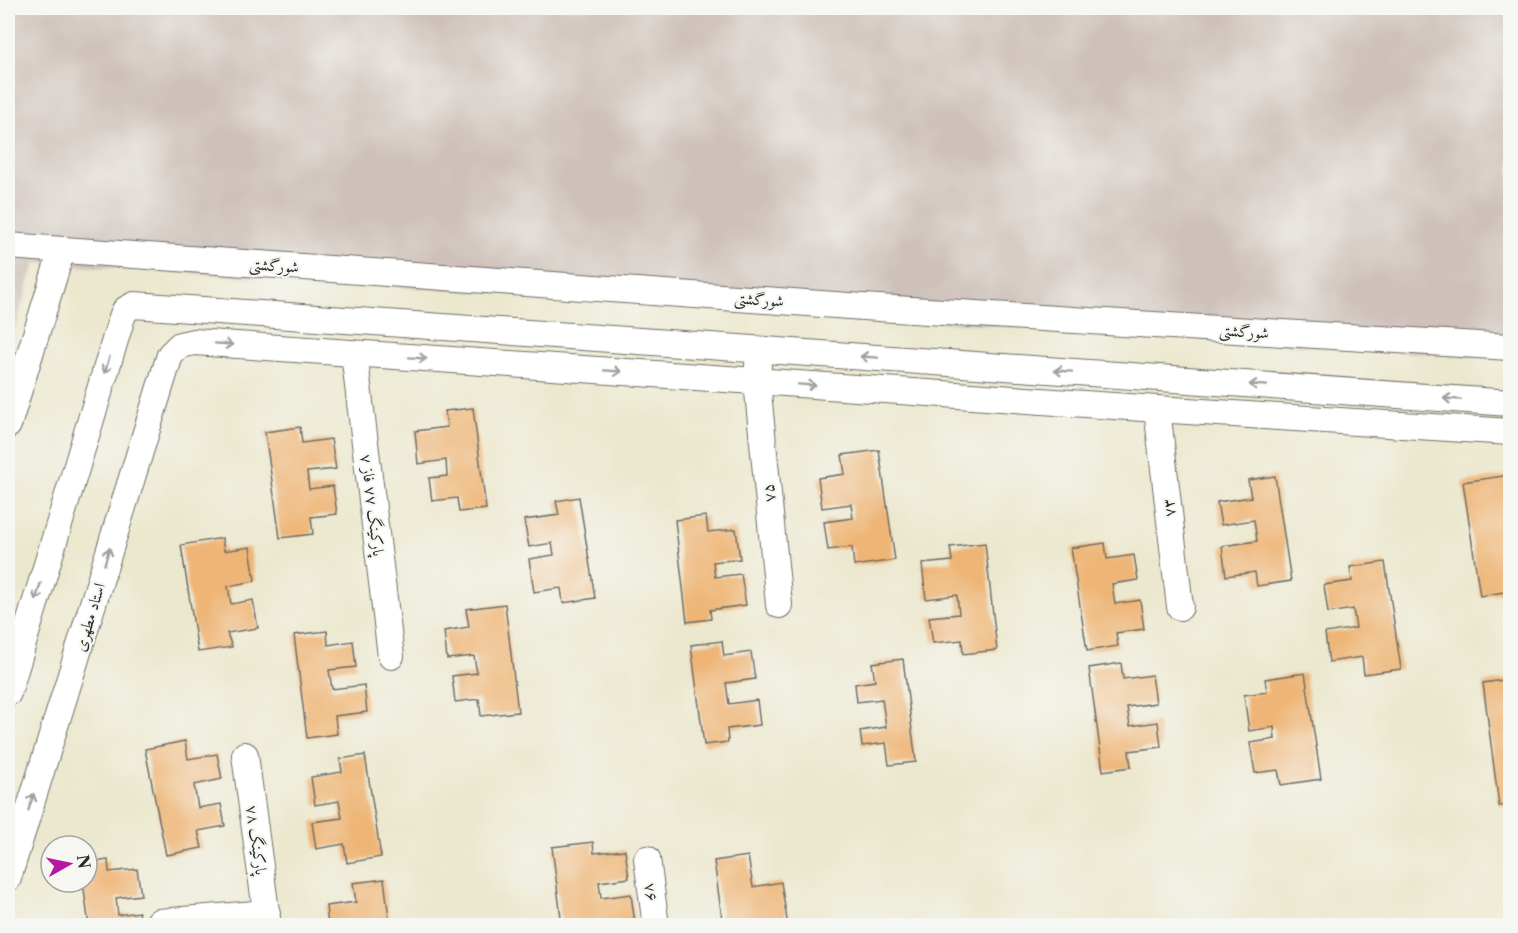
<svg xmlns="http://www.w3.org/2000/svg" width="1518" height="933" viewBox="0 0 1518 933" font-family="'Libre Caslon Text',Amiri,serif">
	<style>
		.industrial { fill: #cec1ba }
		.building { fill: #eeb576 }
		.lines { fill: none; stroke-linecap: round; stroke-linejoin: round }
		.minor-casing { stroke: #6f6d64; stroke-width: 28 }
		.minor { stroke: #fff; stroke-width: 26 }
		.oneway { stroke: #a0a0a0 }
		.labels { text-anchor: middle; stroke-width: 4.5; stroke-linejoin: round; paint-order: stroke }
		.street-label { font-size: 16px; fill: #2b2b2b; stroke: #f6f6f2 }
	</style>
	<rect width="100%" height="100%" fill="#f6f6f2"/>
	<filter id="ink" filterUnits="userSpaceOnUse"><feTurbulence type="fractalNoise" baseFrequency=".0167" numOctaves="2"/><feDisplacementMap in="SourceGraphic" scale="12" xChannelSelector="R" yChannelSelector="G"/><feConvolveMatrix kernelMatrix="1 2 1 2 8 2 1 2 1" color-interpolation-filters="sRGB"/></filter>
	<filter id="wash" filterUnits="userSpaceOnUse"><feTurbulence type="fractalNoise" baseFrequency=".008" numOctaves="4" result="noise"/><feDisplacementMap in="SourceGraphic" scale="24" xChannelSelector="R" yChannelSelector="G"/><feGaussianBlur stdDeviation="1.35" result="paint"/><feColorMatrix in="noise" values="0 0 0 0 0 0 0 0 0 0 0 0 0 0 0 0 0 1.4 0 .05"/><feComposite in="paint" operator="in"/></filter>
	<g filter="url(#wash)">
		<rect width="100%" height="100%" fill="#ece8cf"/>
		<path class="industrial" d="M8,8H1510V359L35,263L8,351Z"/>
		<g id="blocks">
			<path class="building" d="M473,408L486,509L459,512L457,498L432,501L429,478L447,476L446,460L418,464L415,431L447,427L445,411Z
				M300,427L302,443L331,439L336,469L307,472L309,489L333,486L337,514L311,517L313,534L280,538L265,432Z
				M879,450L895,560L854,566L852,547L828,550L824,522L853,518L851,504L822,508L818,478L845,474L842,455Z
				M1510,475V591L1480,596L1463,482Z
				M1275,476L1291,581L1257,586L1255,572L1226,576L1222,546L1257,541L1254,520L1221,525L1217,502L1251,497L1248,480Z
				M579,497L595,598L563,603L561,588L534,592L529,559L554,555L552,543L529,547L524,520L559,515L556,501Z
				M706,516L708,532L736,529L740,559L713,562L715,577L741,574L746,605L710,610L711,619L687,622L675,520Z
				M222,538L224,551L250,547L255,581L228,586L231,604L253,600L258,628L227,633L232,647L198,652L181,545Z
				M985,543L997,650L963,654L962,640L933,643L929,617L959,614L957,595L926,599L922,564L952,561L950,547Z
				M1105,543L1107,559L1134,555L1138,580L1112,584L1115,604L1140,600L1144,629L1116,633L1118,646L1087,651L1071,548Z
				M1385,562L1401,669L1364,674L1362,657L1329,662L1325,633L1356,628L1353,609L1328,613L1324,585L1352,581L1350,567Z
				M505,604L518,712L481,716L479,699L455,702L452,676L477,673L474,656L447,659L444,631L469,627L466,609Z
				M327,631L328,645L353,641L356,667L329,670L332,689L364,685L367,712L335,716L337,734L307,738L294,635Z
				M722,641L724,656L751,652L755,679L726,683L729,704L757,700L760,725L727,729L728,742L704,745L691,645Z
				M903,659L916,762L889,765L886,743L862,746L860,731L886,727L882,699L857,702L855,684L875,681L872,663Z
				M1121,663L1123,679L1152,675L1156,703L1127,707L1130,726L1158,722L1161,747L1129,751L1131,767L1103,771L1089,668Z
				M1305,673L1321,779L1281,785L1278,770L1255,773L1250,743L1275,739L1274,727L1249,731L1244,695L1267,692L1265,679Z
				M1510,679V805L1499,806L1483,683Z
				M185,741L188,759L217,754L222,779L194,785L198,808L221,804L225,826L198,831L202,848L166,855L145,749Z
				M365,755L381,857L347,863L344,844L316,849L312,822L342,818L339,801L315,805L311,777L342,772L340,759Z
				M593,842L594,853L625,850L629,878L599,882L601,898L631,894L635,924L621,926H562L552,847Z
				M748,856L753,887L781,882L788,926H723L714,861Z
				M108,860L109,872L137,869L141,895L116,898L118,915L139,912L141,926H89L83,882H87V863Z
				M384,879L390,926H328L326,906L356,902L353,883Z"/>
		</g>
	</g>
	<g filter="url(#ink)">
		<use href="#blocks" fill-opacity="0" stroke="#6f6d64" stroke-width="1.5"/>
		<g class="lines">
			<defs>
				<path id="minor" d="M8,246L863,307L1510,347
					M354,353L391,656
					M758,365L757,382L779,605
					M1157,409L1180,607
					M8,425L62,250
					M8,693L122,317L125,310L134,305L1510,403
					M245,755L268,926
					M647,859L656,926
					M8,878L170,355L180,345L194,342L1157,409L1510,432
					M159,922L267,913"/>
			</defs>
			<use href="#minor" class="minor-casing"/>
			<use href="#minor" class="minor"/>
		</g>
		<defs><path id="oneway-shaft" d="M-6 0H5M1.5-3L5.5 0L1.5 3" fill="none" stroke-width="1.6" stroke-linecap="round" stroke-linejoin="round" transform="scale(1.5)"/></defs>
		<g class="oneway">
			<use href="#oneway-shaft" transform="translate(224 344) rotate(4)"/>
			<use href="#oneway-shaft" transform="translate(869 357) rotate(-176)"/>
			<use href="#oneway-shaft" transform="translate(418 358) rotate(4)"/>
			<use href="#oneway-shaft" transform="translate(107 365) rotate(107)"/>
			<use href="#oneway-shaft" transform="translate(613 371) rotate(4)"/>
			<use href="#oneway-shaft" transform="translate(1063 371) rotate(-176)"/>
			<use href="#oneway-shaft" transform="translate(807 385) rotate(4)"/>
			<use href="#oneway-shaft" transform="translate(1258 385) rotate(-176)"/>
			<use href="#oneway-shaft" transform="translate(1452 399) rotate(-176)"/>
			<use href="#oneway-shaft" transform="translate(107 556) rotate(-73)"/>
			<use href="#oneway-shaft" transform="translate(38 592) rotate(107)"/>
			<use href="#oneway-shaft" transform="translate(31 802) rotate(-73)"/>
		</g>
	</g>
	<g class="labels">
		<g class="street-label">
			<text transform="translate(274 265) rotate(4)" y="6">شورگشتی</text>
			<text transform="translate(759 299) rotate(4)" y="6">شورگشتی</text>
			<text transform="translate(1244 331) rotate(4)" y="6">شورگشتی</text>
			<text transform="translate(768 493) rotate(-96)" y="6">۷۵</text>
			<text transform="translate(373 505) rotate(83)" y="6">پارکینگ ۷۷ فاز ۷</text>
			<text transform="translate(1168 508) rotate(-97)" y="6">۷۳</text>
			<text transform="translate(89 617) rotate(-73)" y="6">استاد مطهری</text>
			<text transform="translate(257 840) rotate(82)" y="6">پارکینگ ۷۸</text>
			<text transform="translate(652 892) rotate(82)" y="6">۷۶</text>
		</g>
	</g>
	<rect width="1518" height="933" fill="none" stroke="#f6f6f2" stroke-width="30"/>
	<g transform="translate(69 864) rotate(81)"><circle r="28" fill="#f6f6f2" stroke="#a5a5a2" stroke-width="1.5"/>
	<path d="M0-4.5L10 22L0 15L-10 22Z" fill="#b5179e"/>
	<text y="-9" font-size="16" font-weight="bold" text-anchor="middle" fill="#2b2b2b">N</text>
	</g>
</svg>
